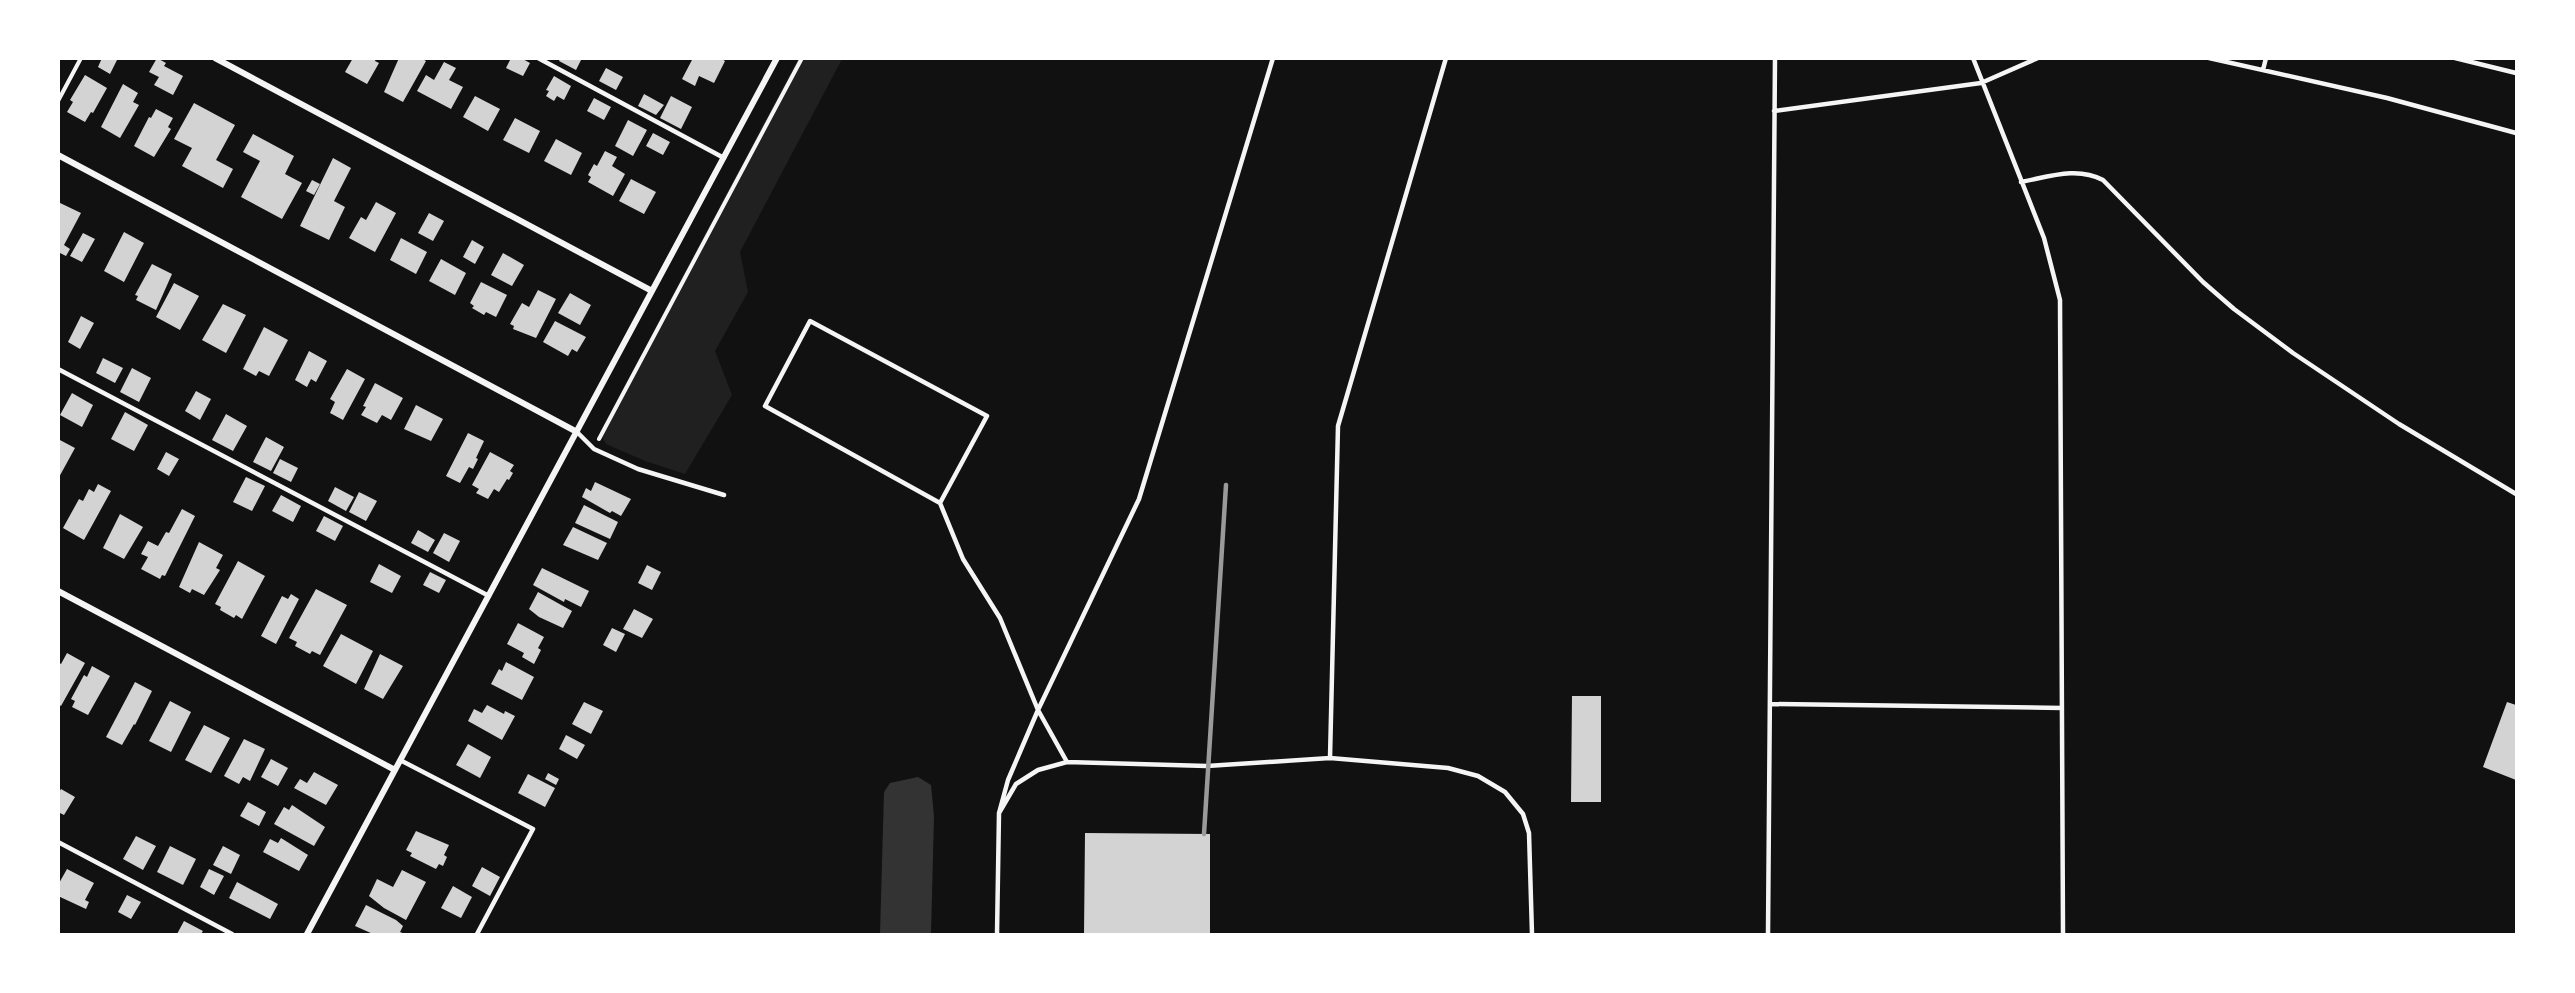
<svg xmlns="http://www.w3.org/2000/svg" width="2575" height="993" viewBox="0 0 2575 993" font-family="'Times New Roman',serif">
	<style>
		.green { fill: #202020 }
		.water { fill: #333 }
		.building { fill: #d3d3d3 }
		.lines { fill: none; stroke-linecap: round; stroke-linejoin: round }
		.path { stroke: #f5f5f5; stroke-width: 4 }
		.service { stroke: #f5f5f5; stroke-width: 4.5 }
		.minor { stroke: #f5f5f5; stroke-width: 6 }
		.rail { stroke: #9a9a9a; stroke-width: 4.5 }
	</style>
	<rect width="100%" height="100%" fill="#111"/>
	<path class="green" d="M798,59H842L740,252L748,292L715,351L732,395L685,474L645,461L606,444L600,432Z"/>
	<path class="water" d="M918,777L931,785L934,816L931,934H880L884,792L890,783Z"/>
	<path class="building" d="M102,58H118L110,74L98,67Z
		M157,58L166,63L164,66L183,76L173,95L154,85L159,77L149,72Z
		M353,58H376L375,61L379,63L367,84L345,72Z
		M399,58H421L426,61L403,102L384,92Z
		M511,58H521L530,63L523,76L506,68Z
		M560,58H582L576,70L559,61Z
		M693,58H720L725,61L714,83L699,76L695,86L682,79Z
		M444,62L456,68L449,80L463,87L451,109L417,91L426,75L434,80Z
		M606,68L623,77L616,90L599,81Z
		M85,75L107,88L93,113L91,112L85,122L67,112L73,102L70,100Z
		M554,76L571,86L564,100L557,96L554,101L546,96L549,91L546,90Z
		M123,84L138,93L133,102L139,105L120,138L101,127Z
		M644,94L664,105L656,115L638,106Z
		M475,96L500,109L488,131L463,117Z
		M671,96L692,107L681,129L660,118Z
		M594,98L611,107L604,120L587,111Z
		M194,103L235,125L216,160L233,169L223,188L182,166L192,148L174,139Z
		M156,109L173,118L168,127L171,129L154,157L134,146L149,117L151,118Z
		M515,118L540,131L529,153L503,140Z
		M628,120L647,130L633,156L615,146Z
		M653,133L670,142L663,155L646,146Z
		M253,134L294,156L285,174L302,183L282,219L241,197L260,161L243,152Z
		M556,139L582,153L571,175L544,161Z
		M605,151L617,157L612,166L625,174L613,196L588,182L591,177L588,175L594,164L597,166Z
		M333,158L351,168L334,201L345,207L329,240L300,226Z
		M631,179L656,192L644,214L619,201Z
		M312,180L320,184L314,195L306,191Z
		M58,202L81,213L64,245L70,249L66,256L58,252Z
		M376,202L396,213L375,252L349,238L361,217L366,220Z
		M429,213L444,221L433,241L418,233Z
		M124,232L144,243L124,282L104,271Z
		M83,233L95,239L82,262L70,256Z
		M401,238L427,252L416,274L390,260Z
		M472,240L484,247L475,264L463,257Z
		M503,253L524,265L512,286L491,275Z
		M441,259L466,273L455,295L429,281Z
		M152,264L172,274L156,310L136,300L138,296L135,295Z
		M481,282L507,295L496,317L486,312L484,315L472,308L474,306L470,303Z
		M174,283L199,296L180,330L156,317Z
		M538,290L556,299L536,338L513,329L514,326L510,324L522,303L529,307Z
		M570,293L591,305L580,325L558,313Z
		M223,304L246,315L226,353L202,340Z
		M81,316L94,323L80,349L68,342Z
		M555,321L586,337L577,352L572,349L568,356L543,342Z
		M264,327L288,340L269,376L259,371L256,376L243,369Z
		M309,351L327,361L316,382L311,379L307,387L295,380Z
		M103,358L123,368L115,383L96,373Z
		M132,368L151,378L139,402L120,392Z
		M347,369L365,379L343,420L330,413L335,402L330,399Z
		M375,383L403,398L391,420L382,415L377,423L361,415L366,407L363,406Z
		M196,391L211,399L200,420L185,411Z
		M72,393L93,405L82,427L60,415Z
		M416,405L443,419L431,441L404,429Z
		M125,412L148,425L134,451L111,439Z
		M226,414L247,426L233,451L212,440Z
		M468,433L484,441L476,458L478,459L473,469L469,467L460,483L446,476Z
		M266,437L284,447L271,471L253,462Z
		M58,439L75,448L58,479Z
		M166,452L179,459L169,476L157,469Z
		M490,452L514,465L510,471L513,473L509,480L507,479L499,492L494,489L488,499L476,493L479,489L472,485Z
		M280,459L298,468L291,482L273,473Z
		M246,477L265,486L252,511L233,502Z
		M595,482L631,499L621,516L612,511L610,513L582,497L586,488L591,491Z
		M98,484L111,491L84,540L63,528L79,499L83,501L89,489L94,492Z
		M335,487L354,497L346,511L328,501Z
		M359,492L377,501L366,521L349,512Z
		M281,495L301,506L293,522L272,511Z
		M584,505L618,522L610,539L575,523Z
		M182,509L195,516L165,576L162,575L160,579L141,569L148,557L141,554L148,541L158,546L166,532L169,533Z
		M120,514L143,527L124,559L103,548Z
		M324,516L343,526L335,541L316,531Z
		M573,527L607,543L598,560L563,545Z
		M418,530L435,540L428,552L411,543Z
		M444,533L460,541L449,562L433,553Z
		M199,542L223,555L216,568L220,570L204,595L192,589L190,593L179,587Z
		M238,561L265,576L242,619L236,615L234,618L220,610L221,607L215,604Z
		M379,564L401,576L392,593L370,582Z
		M647,565L661,572L652,590L638,583Z
		M542,568L589,591L581,607L565,599L564,602L533,585Z
		M430,572L446,580L439,593L423,585Z
		M316,589L347,605L320,655L312,651L310,654L295,646L297,642L289,638Z
		M538,592L572,611L563,628L539,617L529,609Z
		M291,594L299,599L276,644L261,636L282,596L288,599Z
		M634,609L653,619L642,638L623,629Z
		M518,623L544,637L538,648L541,650L534,664L522,657L524,653L507,644Z
		M612,628L625,634L616,652L603,645Z
		M341,634L373,651L356,684L323,666Z
		M67,653L85,663L61,706L58,704V662L61,664Z
		M380,654L403,666L383,699L364,689Z
		M506,662L534,677L522,700L491,684L499,669L502,671Z
		M92,666L110,676L88,715L72,707L75,701L71,699L84,675L87,677Z
		M135,682L152,691L135,725L134,724L122,745L106,737Z
		M1572,696H1601V802H1571Z
		M170,701L191,712L171,752L149,741Z
		M584,702L603,711L591,734L572,724Z
		M2507,702L2516,705V780L2483,767Z
		M487,705L504,714L505,711L515,716L502,740L468,721L474,709L482,713Z
		M204,725L230,738L211,773L185,760Z
		M566,735L585,745L577,759L559,749Z
		M244,739L265,749L250,781L243,777L239,784L224,776Z
		M468,744L491,757L480,778L456,765Z
		M271,759L288,768L278,786L261,777Z
		M314,772L338,785L326,805L294,788L300,779L307,783Z
		M548,773L559,779L556,785L545,779Z
		M528,774L555,788L545,807L518,793Z
		M61,789L75,797L64,815L58,812V794Z
		M248,802L266,812L259,826L240,816Z
		M292,805L325,827L314,846L274,824L284,807L289,810Z
		M416,831L449,845L444,855L447,857L443,866L439,864L436,869L410,856L412,853L406,850Z
		M1085,833L1210,834V934H1084Z
		M136,836L156,846L143,870L123,859Z
		M281,838L308,855L299,871L263,852L270,839L278,843Z
		M170,846L196,859L183,885L157,872Z
		M223,846L240,855L231,874L213,865Z
		M482,867L500,877L490,896L472,886Z
		M67,869L94,883L85,900L89,902L86,909L58,896V885Z
		M209,869L224,876L214,895L200,887Z
		M402,870L426,882L406,920L384,908L369,896L377,879L393,887Z
		M237,882L278,904L270,919L229,898Z
		M453,886L472,897L461,918L441,908Z
		M127,895L141,902L131,919L118,912Z
		M366,905L396,920L403,926L400,932L405,934H373L355,926Z
		M184,921L203,931L201,934H177Z"/>
	<g class="lines">
		<path class="path" d="M58,101L81,58
			M599,439L802,58"/>
		<path class="service" d="M538,58L724,158
			M1973,58L2044,238L2060,300L2063,934
			M2209,58L2387,98L2516,133
			M2455,58L2516,73
			M2263,70L2266,58
			M1774,111L1981,83L2038,58
			M2021,182C2048,177 2077,166 2103,180L2203,282L2234,309L2293,353L2399,424L2516,494
			M58,369L489,596
			M577,432L594,449L638,469L724,495
			M940,503L987,416L810,321L765,406L940,503L963,559L1000,618L1038,710L1067,762L1207,766L1330,758L1448,768L1478,776L1505,792L1523,814L1529,833L1532,934
			M1770,704L2062,708
			M1330,758L1338,426L1446,58
			M400,760L533,829L477,934
			M999,813L1008,780L1038,710L1139,499L1273,58
			M58,842L232,934
			M997,934L999,813L1016,784L1038,770L1067,762
			M1768,934L1775,58"/>
		<path class="minor" d="M215,58L652,291
			M58,155L577,432
			M58,591L395,770
			M307,934L777,58"/>
		<path class="rail" d="M1204,834L1226,485"/>
	</g>
	<rect width="2575" height="993" fill="none" stroke="#ffffff" stroke-width="120"/>
</svg>
